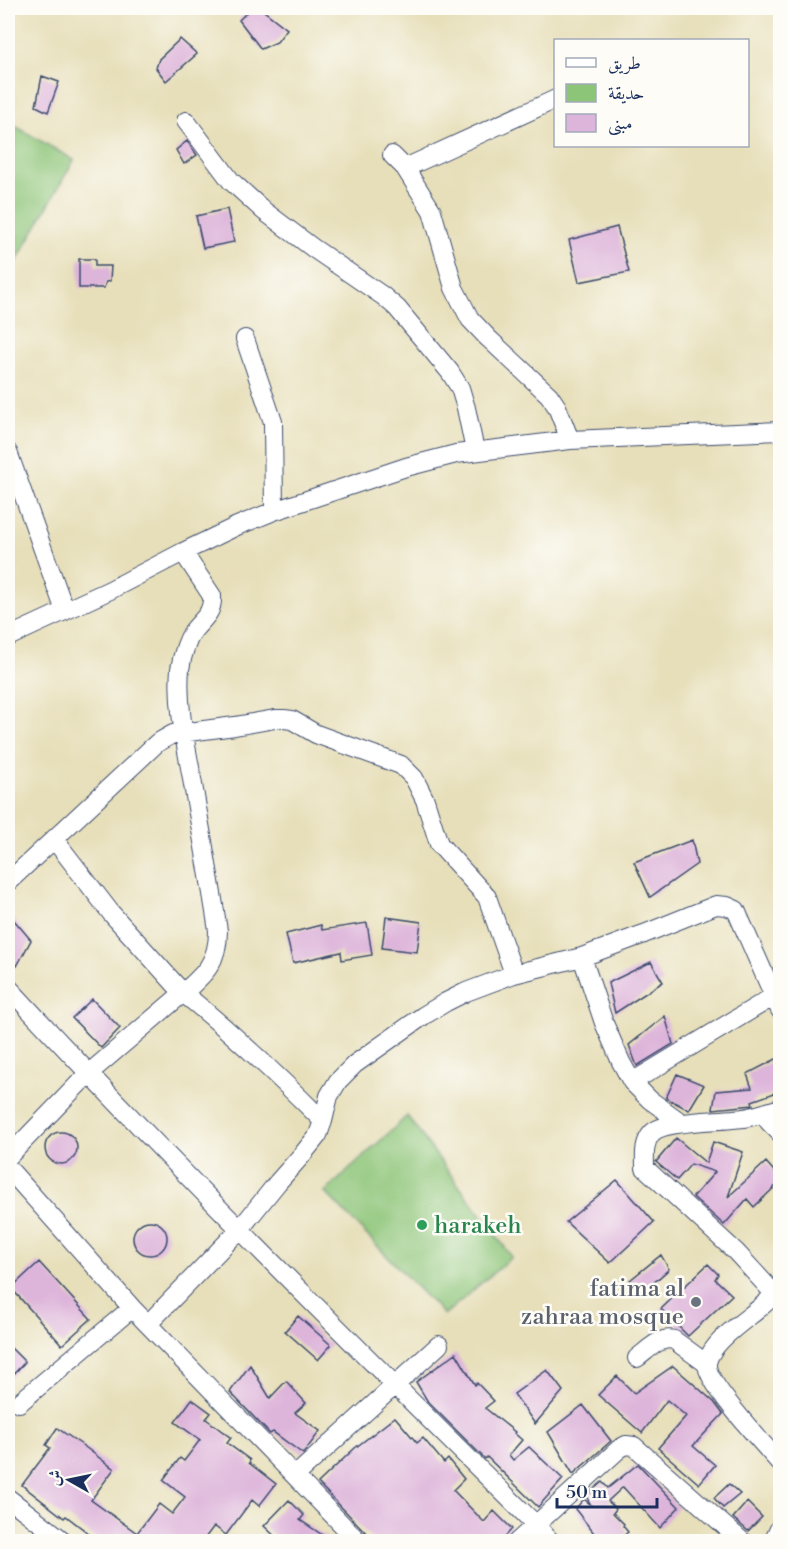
<svg xmlns="http://www.w3.org/2000/svg" width="788" height="1549" viewBox="0 0 788 1549" font-family="'Libre Bodoni',Amiri,serif">
	<style>
		.green { fill: #8dc578; stroke: #547a6b; stroke-width: 1.5 }
		.building { fill: #ddb4da }
		.lines { fill: none; stroke-linecap: round; stroke-linejoin: round }
		.minor-casing { stroke: #3a496c; stroke-width: 20 }
		.minor { stroke: #fff; stroke-width: 18 }
		.leisure-dot { fill: #2e9e5b; stroke: #fdfcf7; stroke-width: 2 }
		.worship-dot { fill: #6b7280; stroke: #fdfcf7; stroke-width: 2 }
		.labels { text-anchor: middle; stroke-width: 5; stroke-linejoin: round; paint-order: stroke }
		.leisure-label { font-size: 24px; fill: #27864d; stroke: #fdfcf7; text-anchor: start }
		.worship-label { font-size: 24px; fill: #5b616d; stroke: #fdfcf7; text-anchor: end }
	</style>
	<rect width="100%" height="100%" fill="#fdfcf7"/>
	<filter id="ink" filterUnits="userSpaceOnUse"><feTurbulence type="fractalNoise" baseFrequency=".0167" numOctaves="2"/><feDisplacementMap in="SourceGraphic" scale="12" xChannelSelector="R" yChannelSelector="G"/><feConvolveMatrix kernelMatrix="1 2 1 2 8 2 1 2 1" color-interpolation-filters="sRGB"/></filter>
	<filter id="wash" filterUnits="userSpaceOnUse"><feTurbulence type="fractalNoise" baseFrequency=".008" numOctaves="4" result="noise"/><feDisplacementMap in="SourceGraphic" scale="24" xChannelSelector="R" yChannelSelector="G"/><feGaussianBlur stdDeviation="1.35" result="paint"/><feColorMatrix in="noise" values="0 0 0 0 0 0 0 0 0 0 0 0 0 0 0 0 0 1.4 0 .05"/><feComposite in="paint" operator="in"/></filter>
	<g filter="url(#wash)">
		<rect width="100%" height="100%" fill="#e7dfba"/>
		<path class="green" d="M8,122L74,160L8,276Z
			M407,1116L512,1257L444,1315L325,1192Z"/>
		<g id="blocks">
			<path class="building" d="M251,8H260L287,29L277,42L261,49L239,20Z
				M180,39L197,54L166,81L156,68L159,59Z
				M42,76L59,82L48,112L36,106Z
				M187,141L197,155L184,164L176,150Z
				M227,209L234,242L203,248L196,216Z
				M617,227L629,272L579,282L569,240Z
				M79,259H95V266H111L110,281L106,282L104,288H79Z
				M692,840L697,864L650,897L634,862Z
				M8,913L31,940L17,966L8,957Z
				M386,917L421,922L417,952L382,948Z
				M367,923L372,955L342,960L341,952L293,963L286,934L321,925L322,930Z
				M651,962L663,982L615,1013L608,983Z
				M92,999L120,1028L101,1048L72,1018Z
				M665,1016L673,1044L637,1066L629,1045Z
				M780,1057V1091L752,1101L753,1105L713,1109L716,1091L752,1088L747,1074Z
				M677,1074L704,1085L689,1110L666,1098Z
				M45 1148a16 16 0 1 1 32 0a16 16 0 1 1-32 0Z
				M676,1138L706,1163L713,1142L743,1152L728,1197L766,1162L780,1178V1182L754,1207L747,1199L724,1225L693,1197L715,1172L691,1164L677,1180L656,1162Z
				M617,1180L654,1222L610,1263L566,1222Z
				M133 1238a17 17 0 1 1 34 0a17 17 0 1 1-34 0Z
				M661,1255L669,1269L642,1293L630,1280Z
				M39,1262L91,1319L62,1345L11,1288Z
				M708,1264L718,1274L715,1279L732,1295L688,1336L661,1309Z
				M298,1316L331,1345L318,1360L285,1331Z
				M8,1345L25,1362L8,1380Z
				M456,1353L475,1385L477,1383L494,1401L485,1408L515,1432L514,1433L522,1440L509,1455L513,1460L529,1447L563,1479L538,1507L487,1457L485,1459L428,1402L416,1382Z
				M250,1365L270,1398L286,1381L306,1403L295,1413L320,1431L303,1454L273,1432L270,1434L230,1392Z
				M673,1366L714,1402L723,1414L693,1446L715,1465L699,1484L658,1448L686,1416L667,1400L642,1433L598,1395L617,1376L634,1393Z
				M547,1370L563,1391L535,1424L514,1394Z
				M192,1399L211,1413L206,1419L231,1438L227,1443L250,1460L249,1463L276,1484L259,1506L252,1500L226,1535L214,1526L202,1542H100L66,1516L64,1518L22,1485L50,1448L46,1445L57,1428L85,1447L114,1469L91,1500L137,1533L159,1504L172,1514L185,1497L163,1480L180,1458L184,1461L200,1440L175,1422Z
				M583,1405L611,1441L573,1474L548,1432Z
				M395,1417L417,1443L423,1438L444,1463L448,1459L464,1479L453,1490L484,1522L494,1511L512,1529L500,1542H375L318,1483L355,1448Z
				M638,1464L679,1507L660,1528L623,1487L608,1501L616,1509L613,1513L624,1524L623,1526L628,1532L617,1542H601L575,1509L584,1499L591,1505L586,1496L602,1482L608,1488Z
				M729,1484L740,1494L723,1508L714,1498Z
				M289,1500L304,1515L300,1520L333,1542H281L264,1526Z
				M747,1502L762,1517L748,1531L733,1518Z"/>
		</g>
	</g>
	<g filter="url(#ink)">
		<use href="#blocks" fill-opacity="0" stroke="#3a496c" stroke-width="1.5"/>
		<g class="lines">
			<defs>
				<path id="minor" d="M186,121L231,181L264,211L313,248L383,296L397,308L450,372L460,388L466,408L475,451
					M392,155L405,168L432,211L454,288L470,319L488,338L549,395L557,407L570,440
					M405,168L556,99
					M245,339L273,422L274,511
					M8,452L65,611
					M183,552L212,596C213,614 203,618 193,631C186,642 182,657 180,669C177,704 185,740 191,773C200,826 210,878 218,931C218,962 205,974 183,993C232,1032 278,1076 323,1121
					M8,637L110,590L183,552L237,526L274,511L406,467L456,454L570,440L780,431
					M8,882L157,743L173,734L235,726L275,719H284L292,720L316,734L401,765L414,778L425,800L439,844L487,897L514,974
					M582,957L604,1023L621,1062L632,1082L650,1100L682,1123
					M8,987C178,1171 357,1348 535,1524L551,1542
					M632,1082L774,996
					M780,1108C770,1111 759,1115 749,1117C727,1122 665,1119 652,1133C643,1143 645,1156 645,1168L736,1252L780,1300
					M764,1113L769,1122L780,1133
					M8,1157L88,1074L183,993L111,913L54,839
					M8,1168L132,1308L359,1542
					M780,1289C773,1296 765,1304 756,1311C742,1322 718,1339 710,1355C709,1356 707,1362 707,1364C706,1383 766,1447 780,1463
					M148,1324L240,1229L278,1182L302,1155L318,1135L323,1121L329,1096L338,1081L355,1064L423,1016L446,1002L466,992L514,974L582,957L644,934L716,905L727,906L736,910L780,1010
					M637,1358C648,1350 660,1336 674,1340L707,1364
					M19,1403L132,1308
					M295,1476L439,1345
					M8,1498L65,1542
					M517,1542L619,1449L626,1445L634,1446L743,1542
					M773,1542L780,1527"/>
			</defs>
			<use href="#minor" class="minor-casing"/>
			<use href="#minor" class="minor"/>
		</g>
	</g>
	<circle class="leisure-dot" cx="422" cy="1225" r="6"/>
	<circle class="worship-dot" cx="696" cy="1302" r="6"/>
	<g class="labels">
		<g class="leisure-label">
			<text x="434" y="1233">harakeh</text>
		</g>
		<g class="worship-label">
			<text x="684" y="1296">fatima al<tspan x="684" dy="28">zahraa mosque</tspan></text>
		</g>
	</g>
	<rect width="788" height="1549" fill="none" stroke="#fdfcf7" stroke-width="30"/>
	<rect x="554" y="39" width="195" height="108" fill="#fdfcf7" stroke="#a3aaba" stroke-width="1.5"/>
	<rect x="566" y="58" width="30" height="9" fill="#ffffff" stroke="#a3aaba" stroke-width="1.5"/>
	<text x="608" y="69" font-size="18" fill="#1b2f5e">طريق</text>
	<rect x="566" y="84" width="30" height="18" fill="#8dc578" stroke="#a3aaba" stroke-width="1.5"/>
	<text x="608" y="99" font-size="18" fill="#1b2f5e">حديقة</text>
	<rect x="566" y="114" width="30" height="18" fill="#ddb4da" stroke="#a3aaba" stroke-width="1.5"/>
	<text x="608" y="129" font-size="18" fill="#1b2f5e">مبنى</text>
	<g transform="translate(69 1480) rotate(279)" stroke="#fdfcf7" stroke-width="4.5" paint-order="stroke">
	<path d="M0-4.5L10 22L0 15L-10 22Z" fill="#1b2f5e"/>
	<text y="-9" font-size="16" font-weight="bold" text-anchor="middle" fill="#1b2f5e">ش</text>
	</g>
	<path d="M557 1498v9h100v-9" fill="none" stroke="#1b2f5e" stroke-width="3"/>
	<text x="566" y="1498" font-size="18" fill="#1b2f5e" stroke="#fdfcf7" stroke-width="4.5" paint-order="stroke">50 m</text>
</svg>
